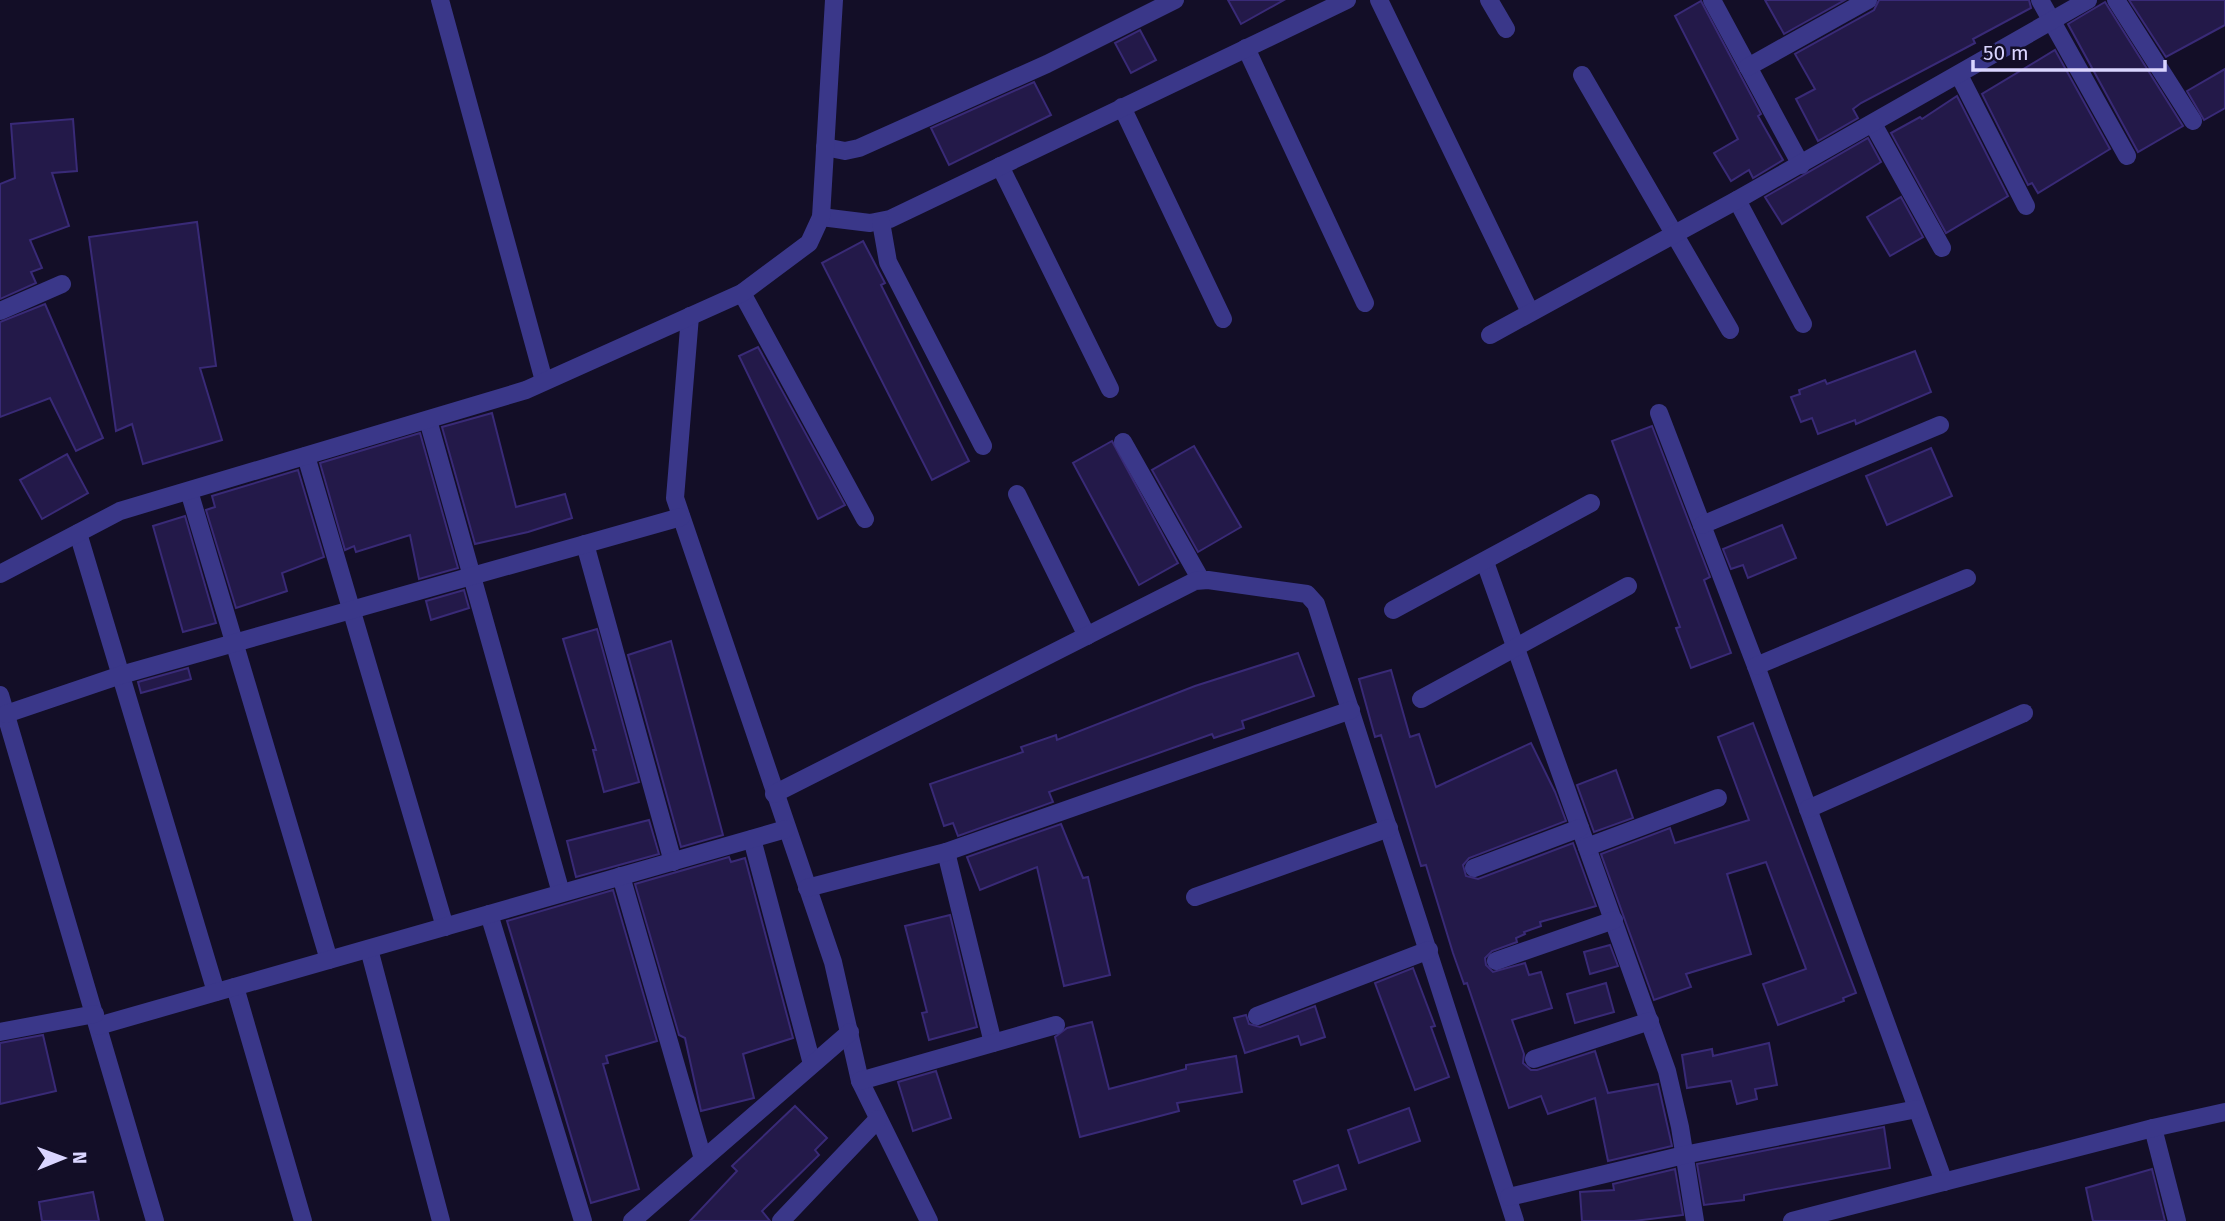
<svg xmlns="http://www.w3.org/2000/svg" width="2225" height="1221" viewBox="0 0 2225 1221" font-family="'Fira Sans',sans-serif">
  <style>
    .building { fill: #231949; stroke: #392a77; stroke-width: 2 }
    .lines { fill: none; stroke-linecap: round; stroke-linejoin: round }
    .minor { stroke: #3a3789; stroke-width: 18 }
    .tertiary { stroke: #3a3789; stroke-width: 18 }
  </style>
  <rect width="100%" height="100%" fill="#130e27"/>
  <g class="building">
    <polygon points="1228,0 1284,0 1241,24"/>
    <polygon points="1765,0 1845,0 1784,34"/>
    <polygon points="1879,0 2029,0 2031,8 1973,39 1975,43 1861,103 1853,109 1858,118 1818,141 1796,99 1815,89 1795,54 1874,10"/>
    <polygon points="2129,0 2225,0 2225,25 2166,57"/>
    <polygon points="1701,1 1761,114 1758,116 1783,160 1753,178 1749,170 1731,181 1714,153 1738,139 1675,16"/>
    <polygon points="2105,2 2183,126 2138,152 2068,24"/>
    <polygon points="1140,30 1156,60 1131,73 1115,43"/>
    <polygon points="2055,50 2110,149 2038,193 2032,183 2028,185 1982,94"/>
    <polygon points="2225,69 2225,108 2204,120 2187,91"/>
    <polygon points="1034,82 1051,115 949,165 931,128"/>
    <polygon points="1957,96 2008,196 1946,233 1891,133 1920,117 1922,119"/>
    <polygon points="73,119 77,171 52,173 69,226 30,240 42,268 31,272 36,283 0,299 0,184 15,178 11,124"/>
    <polygon points="1868,138 1881,162 1782,224 1765,197"/>
    <polygon points="1901,197 1923,237 1890,256 1867,217"/>
    <polygon points="197,222 216,366 200,368 222,440 143,464 132,424 116,431 89,237"/>
    <polygon points="863,241 885,283 881,285 969,461 932,480 822,263"/>
    <polygon points="45,304 103,438 76,451 50,398 0,417 0,322"/>
    <polygon points="758,347 845,505 818,519 739,356"/>
    <polygon points="1915,351 1931,392 1856,424 1855,420 1818,434 1812,418 1801,422 1791,397 1800,394 1799,390 1825,380 1827,384"/>
    <polygon points="492,413 516,507 565,494 572,518 528,532 475,544 442,427"/>
    <polygon points="1652,426 1710,577 1704,580 1731,653 1691,668 1676,628 1680,627 1612,441"/>
    <polygon points="420,433 458,568 419,579 410,535 356,552 354,546 345,550 320,463"/>
    <polygon points="1112,441 1178,563 1139,585 1073,463"/>
    <polygon points="1194,446 1241,527 1198,552 1152,470"/>
    <polygon points="1931,448 1952,496 1887,525 1866,476"/>
    <polygon points="67,454 88,493 42,519 20,480"/>
    <polygon points="298,470 324,557 282,573 287,591 236,608 206,510 215,507 212,496"/>
    <polygon points="185,516 216,623 183,632 153,526"/>
    <polygon points="1782,525 1796,558 1748,578 1743,565 1731,569 1723,549"/>
    <polygon points="464,590 469,608 431,620 426,601"/>
    <polygon points="597,629 639,782 604,792 593,750 596,750 563,639"/>
    <polygon points="671,641 723,835 681,847 628,655"/>
    <polygon points="1298,653 1314,696 1242,721 1244,728 1214,738 1212,734 1049,792 1053,802 958,836 953,823 944,826 930,784 1023,752 1021,747 1056,735 1057,740 1195,686"/>
    <polygon points="188,668 191,679 141,693 138,682"/>
    <polygon points="1391,670 1410,737 1419,734 1436,787 1531,743 1555,792 1566,821 1469,858 1463,865 1466,876 1478,879 1573,843 1596,906 1540,922 1541,926 1524,932 1525,934 1516,938 1517,942 1492,951 1485,958 1486,965 1493,972 1525,963 1529,975 1541,972 1552,1008 1512,1020 1524,1054 1523,1063 1531,1070 1537,1070 1595,1051 1608,1093 1658,1084 1672,1146 1608,1161 1595,1098 1548,1114 1541,1096 1509,1108 1467,983 1464,984 1453,953 1426,865 1421,866 1381,735 1375,737 1359,679"/>
    <polygon points="1753,723 1856,993 1843,998 1844,1001 1778,1025 1763,984 1806,969 1766,862 1727,874 1751,954 1686,974 1691,987 1654,1000 1601,854 1670,828 1675,843 1749,820 1718,737"/>
    <polygon points="1616,770 1633,818 1594,832 1577,785"/>
    <polygon points="649,820 659,854 576,877 567,841"/>
    <polygon points="1061,824 1083,878 1088,877 1110,975 1064,986 1037,867 980,890 967,857"/>
    <polygon points="729,857 731,862 745,858 793,1038 743,1054 754,1098 701,1111 685,1038 679,1035 635,884"/>
    <polygon points="613,890 657,1041 606,1056 608,1063 603,1064 639,1189 591,1203 507,921"/>
    <polygon points="950,915 977,1027 929,1040 922,1013 927,1012 905,926"/>
    <polygon points="1610,945 1618,966 1590,974 1584,952"/>
    <polygon points="1413,968 1435,1026 1431,1027 1449,1077 1415,1090 1375,983"/>
    <polygon points="1606,983 1614,1012 1575,1023 1567,994"/>
    <polygon points="1315,1006 1325,1037 1301,1045 1298,1036 1245,1053 1234,1018 1246,1015 1249,1024 1260,1027"/>
    <polygon points="1092,1022 1109,1089 1186,1069 1186,1065 1236,1056 1242,1092 1177,1103 1179,1111 1080,1137 1055,1037 1067,1028"/>
    <polygon points="43,1035 56,1091 0,1104 0,1043"/>
    <polygon points="1769,1043 1777,1085 1755,1089 1757,1099 1737,1104 1731,1081 1687,1088 1682,1055 1712,1049 1713,1056"/>
    <polygon points="936,1071 951,1118 913,1131 898,1082"/>
    <polygon points="795,1106 827,1138 815,1150 819,1155 762,1211 770,1221 690,1221 737,1171 732,1166"/>
    <polygon points="1409,1108 1420,1141 1359,1163 1348,1130"/>
    <polygon points="1884,1127 1890,1168 1744,1195 1744,1200 1704,1205 1697,1164"/>
    <polygon points="1338,1165 1346,1189 1302,1204 1294,1181"/>
    <polygon points="1675,1169 1683,1215 1634,1221 1582,1221 1580,1192 1614,1190 1613,1184"/>
    <polygon points="2152,1169 2165,1221 2093,1221 2086,1188"/>
    <polygon points="93,1192 99,1221 42,1221 39,1202"/>
  </g>
  <g class="lines">
    <g class="minor">
      <polyline points="440,0 544,381"/>
      <polyline points="1379,0 1530,312"/>
      <polyline points="1489,0 1506,29"/>
      <polyline points="1712,0 1801,165"/>
      <polyline points="2040,0 2127,156"/>
      <polyline points="2116,0 2193,121"/>
      <polyline points="1246,48 1365,303"/>
      <polyline points="1748,67 1868,0"/>
      <polyline points="1582,75 1730,330"/>
      <polyline points="1959,75 2026,206"/>
      <polyline points="1122,107 1223,319"/>
      <polyline points="1873,124 1942,248"/>
      <polyline points="825,147 845,151 859,148 1047,64 1175,0"/>
      <polyline points="1000,166 1110,389"/>
      <polyline points="1737,200 1803,324"/>
      <polyline points="821,217 870,223 890,219 1347,0"/>
      <polyline points="881,222 888,262 983,446"/>
      <polyline points="742,293 865,519"/>
      <polyline points="0,311 62,284"/>
      <polyline points="690,316 675,498 833,962 860,1081 929,1221"/>
      <polyline points="1490,335 1737,200 2088,0"/>
      <polyline points="1659,413 1756,666 1944,1182"/>
      <polyline points="428,420 561,893"/>
      <polyline points="1123,442 1201,580"/>
      <polyline points="306,456 445,927"/>
      <polyline points="189,491 329,960"/>
      <polyline points="1017,494 1087,636"/>
      <polyline points="1702,525 1940,425"/>
      <polyline points="78,533 216,992"/>
      <polyline points="585,544 673,862"/>
      <polyline points="1485,562 1667,1071 1680,1127 1695,1221"/>
      <polyline points="0,574 120,511 526,390 742,293 809,243 821,217 834,0"/>
      <polyline points="1393,610 1591,503"/>
      <polyline points="1756,666 1967,578"/>
      <polyline points="0,695 155,1221"/>
      <polyline points="1421,699 1628,586"/>
      <polyline points="6,714 121,675 681,517"/>
      <polyline points="774,794 1195,581 1208,580 1307,594 1316,604 1515,1221"/>
      <polyline points="1808,809 2024,713"/>
      <polyline points="752,839 812,1064"/>
      <polyline points="1587,847 1718,798"/>
      <polyline points="946,852 993,1043"/>
      <polyline points="1474,868 1580,828"/>
      <polyline points="621,876 703,1159"/>
      <polyline points="807,888 946,852 1351,710"/>
      <polyline points="1195,897 1389,828"/>
      <polyline points="489,914 583,1221"/>
      <polyline points="369,949 441,1221"/>
      <polyline points="1496,961 1614,920"/>
      <polyline points="235,987 303,1221"/>
      <polyline points="1257,1016 1429,950"/>
      <polyline points="98,1026 786,829"/>
      <polyline points="0,1032 95,1014"/>
      <polyline points="1534,1059 1650,1021"/>
      <polyline points="860,1081 1056,1025"/>
      <polyline points="2153,1128 2177,1221"/>
      <polyline points="1509,1197 1684,1155 1917,1109"/>
      <polyline points="632,1221 850,1032"/>
      <polyline points="781,1221 878,1119"/>
    </g>
    <polyline class="tertiary" points="1792,1221 2153,1128 2225,1112"/>
  </g>
  <g transform="translate(63 1158) rotate(89)" stroke="#130e27" stroke-width="5" paint-order="stroke">
  <path d="M0-5L12 26L0 18L-12 26Z" fill="#dad5ff"/>
  <text y="-10" font-size="19" font-weight="bold" text-anchor="middle" fill="#dad5ff">N</text>
  </g>
  <path d="M1973 60v10h192v-10" fill="none" stroke="#dad5ff" stroke-width="3.5"/>
  <text x="1983" y="60" font-size="21" fill="#dad5ff" stroke="#130e27" stroke-width="5" paint-order="stroke">50 m</text>
</svg>
